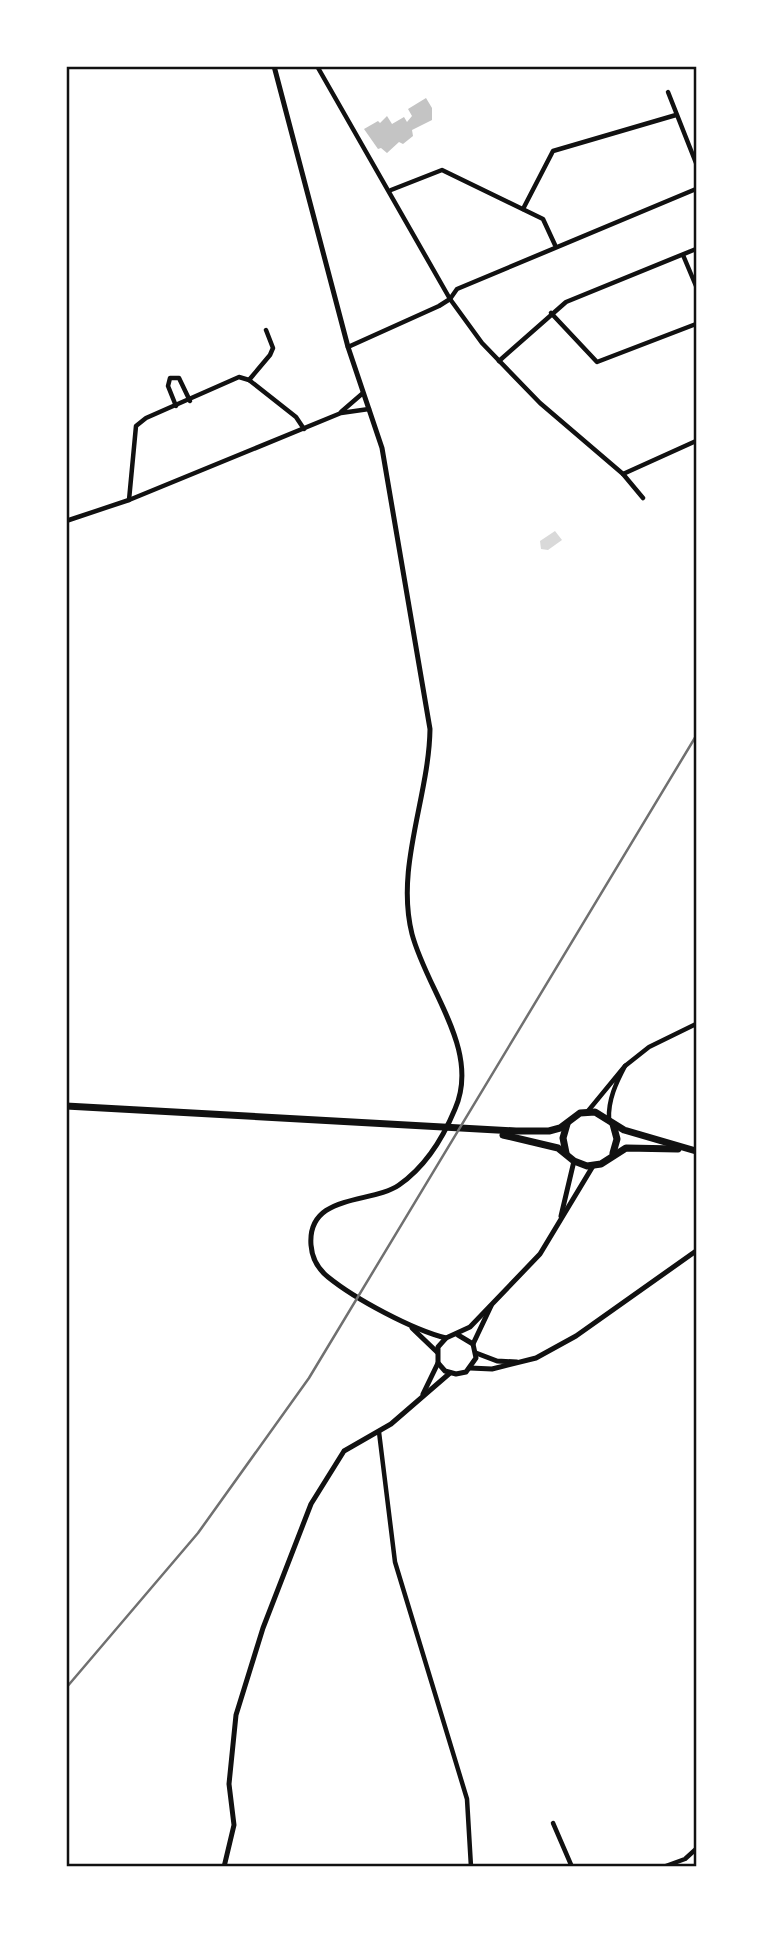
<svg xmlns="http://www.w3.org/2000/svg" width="763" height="1933" viewBox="0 0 763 1933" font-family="'Asap Condensed',sans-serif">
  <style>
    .water { fill: #d9d9d9 }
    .building { fill: #c4c4c4 }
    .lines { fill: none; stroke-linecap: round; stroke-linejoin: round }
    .minor { stroke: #111; stroke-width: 4.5 }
    .tertiary { stroke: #111; stroke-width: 5 }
    .primary { stroke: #111; stroke-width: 7 }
    .rail { stroke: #707070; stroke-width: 2.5 }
    .neatline { fill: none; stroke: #111; stroke-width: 2.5 }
  </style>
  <rect width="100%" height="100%" fill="#fff"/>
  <polygon class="water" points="555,531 562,540 548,550 541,549 540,541"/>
  <polygon class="building" points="426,98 432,108 432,120 412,130 413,136 403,144 399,142 387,153 381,148 378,149 364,129 378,121 380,123 387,116 392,124 404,117 407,122 412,116 408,109"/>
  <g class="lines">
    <g class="minor">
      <polyline points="317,66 450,299 482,343 540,403 623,474 643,498"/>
      <polyline points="668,92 696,163"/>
      <polyline points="391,190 442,170 543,219 555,245"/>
      <polyline points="523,209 553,151 676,115"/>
      <polyline points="683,255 696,286"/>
      <polyline points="551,313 597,362 696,324"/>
      <polyline points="348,347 439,306 450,299 457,289 696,189"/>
      <polyline points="499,361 566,302 696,249"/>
      <polyline points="249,380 270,355 273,348 266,330"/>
      <polyline points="176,406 168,386 170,378 179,378 190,401"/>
      <polyline points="341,412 363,393"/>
      <polyline points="623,474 696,441"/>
      <polyline points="129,500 136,426 146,418 239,377 249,380 296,417 304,429"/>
      <polyline points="66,521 129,500 341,413 369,409"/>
      <polyline points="625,1066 649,1047 696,1024"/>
      <path d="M588,1111L625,1066C616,1083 608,1100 609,1119"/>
      <polyline points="379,1432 395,1562 467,1799 471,1867"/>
      <polyline points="553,1823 572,1867"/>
      <polyline points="663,1867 685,1859 696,1849"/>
    </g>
    <g class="tertiary">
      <path d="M274,66L348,347L382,448L430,729C429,797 395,867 412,934C427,991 481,1050 455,1109C443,1138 425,1167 399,1185C372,1204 307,1193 311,1245C312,1258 318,1269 328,1277C355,1299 413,1330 446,1338"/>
      <polyline points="561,1216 574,1161"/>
      <polyline points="412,1328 437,1352"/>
      <polyline points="458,1335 473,1344 476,1358 466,1372 456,1374 445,1371 438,1363 438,1347 446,1338 470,1327 540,1254 593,1166"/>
      <polyline points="473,1344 491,1306"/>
      <polyline points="476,1353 497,1361 517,1362"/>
      <polyline points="470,1368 492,1369 536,1358 576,1336 696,1251"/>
      <polyline points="423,1394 438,1363"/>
      <polyline points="224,1867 234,1825 229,1784 236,1715 263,1628 311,1504 344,1451 391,1424 450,1373"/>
    </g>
    <g class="primary">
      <polyline points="66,1106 516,1131 549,1131 560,1128 580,1113 595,1112 624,1130 696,1151"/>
      <polyline points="503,1135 558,1148 574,1161 587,1166 601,1164 626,1148 678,1149"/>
      <polyline points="566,1153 563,1138 567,1124"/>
      <polyline points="613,1153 617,1139 613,1124"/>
    </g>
    <polyline class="rail" points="66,1688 198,1533 309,1378 696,736"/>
  </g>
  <rect width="763" height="1933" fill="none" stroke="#ffffff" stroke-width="136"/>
  <rect x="68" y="68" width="627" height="1797" class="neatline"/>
</svg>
